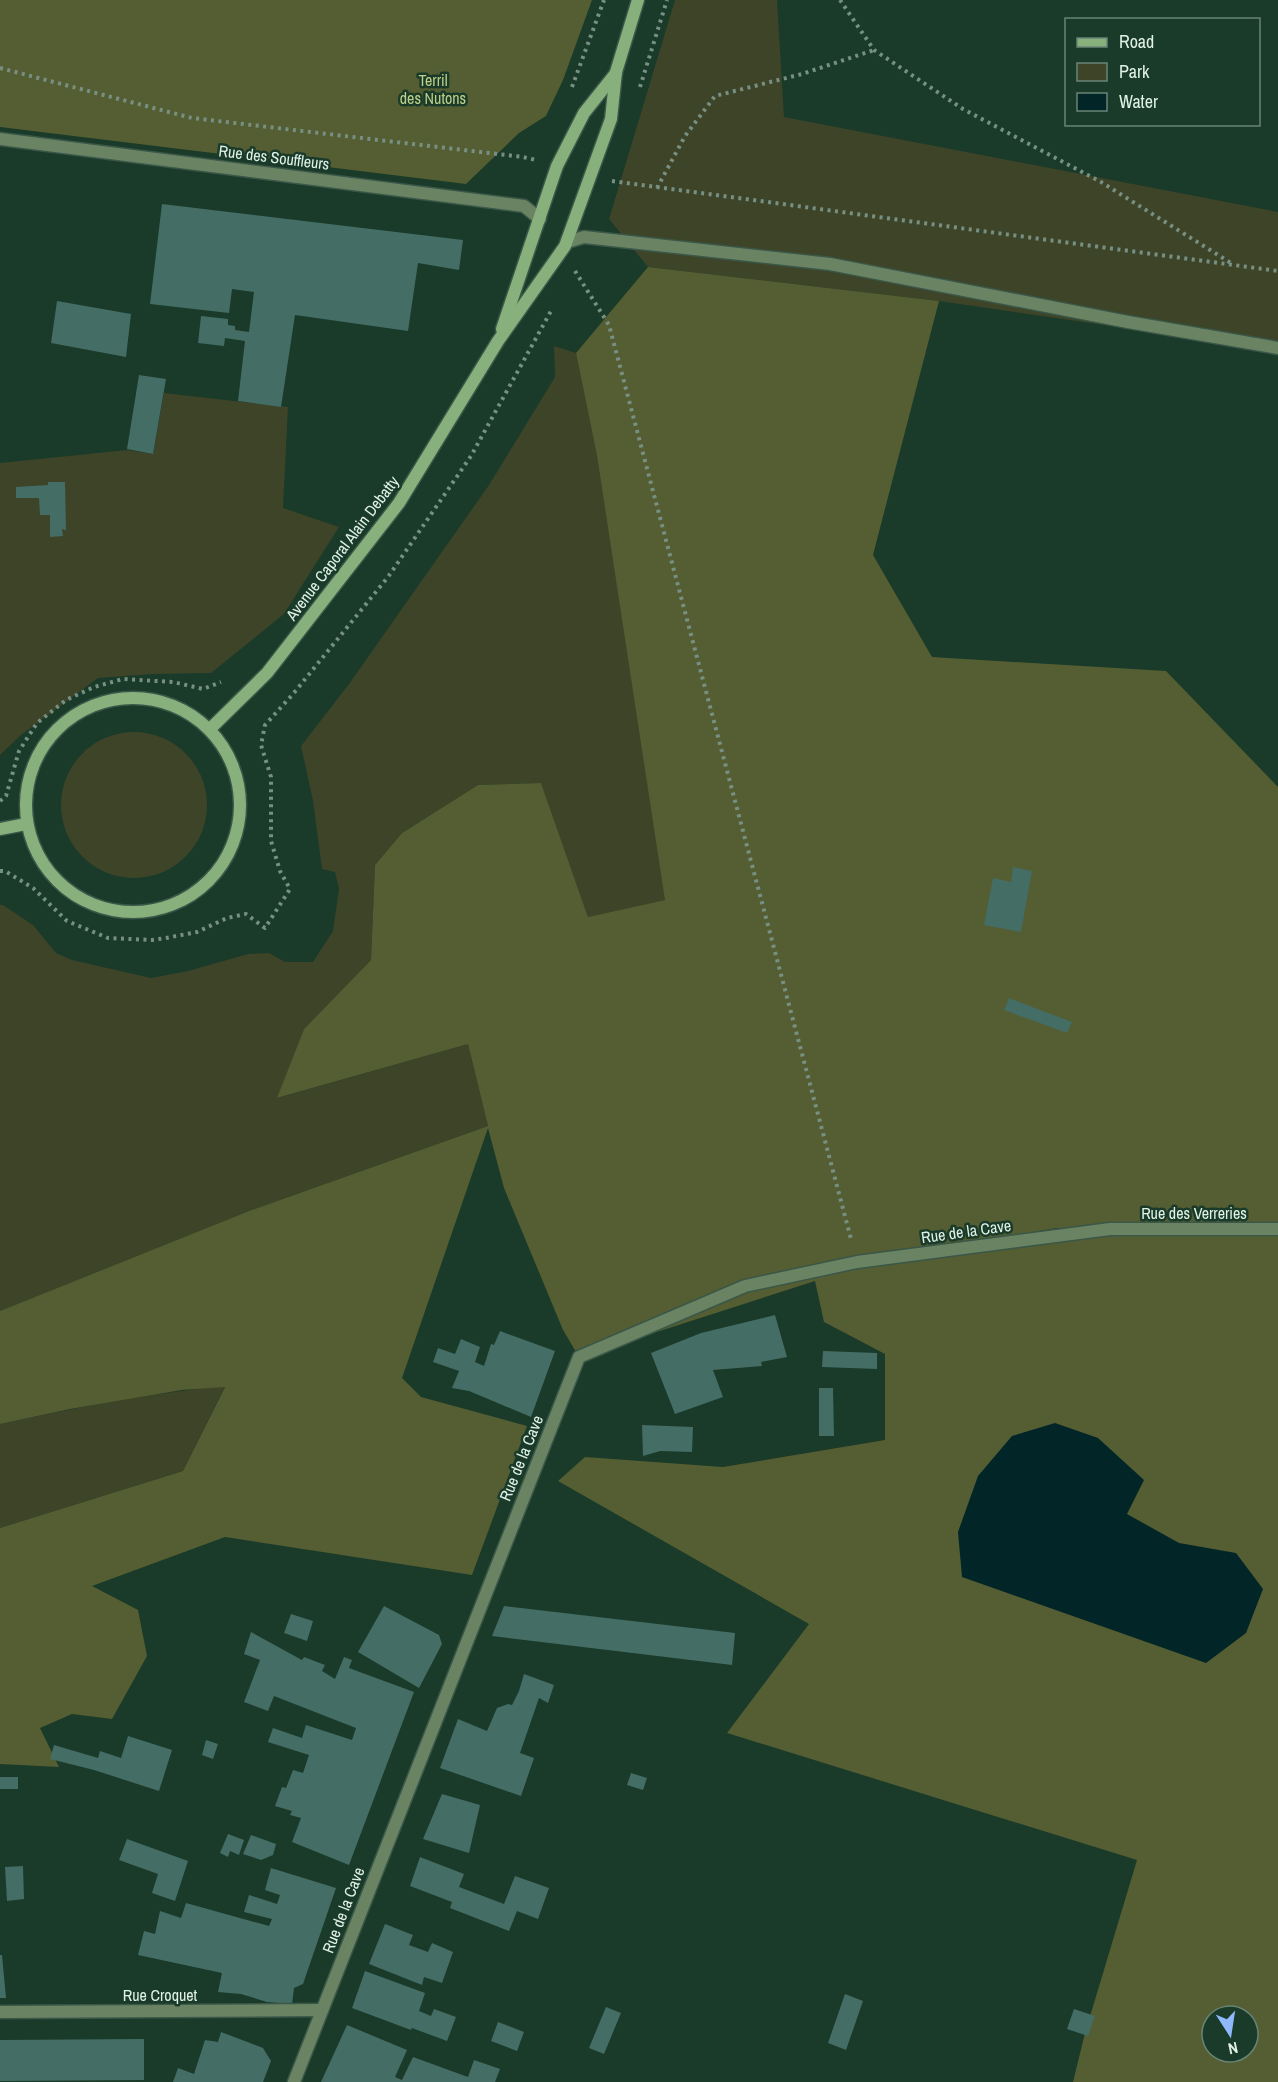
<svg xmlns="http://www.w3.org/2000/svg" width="1278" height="2082" viewBox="0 0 1278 2082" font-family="'Archivo Narrow',sans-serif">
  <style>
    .green { fill: #3d4428 }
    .forest { fill: #545e32; fill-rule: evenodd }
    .water { fill: #022527 }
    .building { fill: #446d65 }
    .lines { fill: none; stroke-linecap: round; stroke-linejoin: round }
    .lane-casing { stroke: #3a5748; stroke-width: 15 }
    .street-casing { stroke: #3a5748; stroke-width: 15 }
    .secondary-casing { stroke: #3a5748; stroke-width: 15 }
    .path { stroke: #779083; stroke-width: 4; stroke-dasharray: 3 4.5; stroke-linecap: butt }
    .lane { stroke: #698363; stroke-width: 12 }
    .street { stroke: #698363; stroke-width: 12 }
    .secondary { stroke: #87b07c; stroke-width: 12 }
    .labels { text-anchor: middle; stroke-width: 5; stroke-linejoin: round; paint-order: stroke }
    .park-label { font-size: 16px; fill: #bfcf88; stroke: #1a3a2a }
    .street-label { font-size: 16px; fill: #e0f2e7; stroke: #1a3a2a }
  </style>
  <rect width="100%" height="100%" fill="#1a3a2a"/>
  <g class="green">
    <polygon points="675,0 777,0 784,117 1278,212 1278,350 939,301 648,267 609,219"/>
    <polygon points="554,346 576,353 597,456 666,900 588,917 541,783 478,785 402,833 375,865 371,960 304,1029 278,1098 468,1044 488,1126 249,1211 0,1311 0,905 3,905 33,925 56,953 72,960 151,978 188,971 248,954 269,953 285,962 313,962 333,931 339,889 335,872 322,869 313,801 301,746 349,684 489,485 555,377"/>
    <polygon points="164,393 288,407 283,508 339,527 284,614 211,673 153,674 98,678 21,735 0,755 0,463 127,450 153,454"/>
    <circle cx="134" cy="805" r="73"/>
    <path d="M225,1386L183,1471L0,1528V1424C75,1408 149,1393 225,1386Z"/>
  </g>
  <g class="forest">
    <polygon points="0,0 592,0 563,80 546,116 519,133 466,184 0,127"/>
    <path d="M648,267L939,301L873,555L932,657L1166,671L1278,787V2082H1073L1085,2033L1137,1860L727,1733L809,1624L558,1481L585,1457L723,1467L885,1440V1354L824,1322L815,1281L579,1357L563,1330L504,1188L488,1128L402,1378L421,1397L527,1426L472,1575L225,1537L92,1586L138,1610L147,1656L112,1719L72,1714L40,1728L59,1767L0,1764V1528L183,1471L225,1387L182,1390L70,1409L0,1424V1311L249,1211L488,1126L468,1044L277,1098L304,1029L371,960L375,865L402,833L478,785L541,783L588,917L665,900L597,456L576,353ZM1057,1228H1106L904,1256L858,1269L857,1262ZM1212,2016H1248V2052H1212Z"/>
  </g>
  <polygon class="water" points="1055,1423 1098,1438 1144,1480 1127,1514 1179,1543 1236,1553 1263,1589 1246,1633 1206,1663 962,1577 958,1532 978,1476 1012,1436"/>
  <g class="building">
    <polygon points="162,204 463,240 459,270 418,263 408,331 295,315 281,407 238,401 245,341 225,338 224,346 198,343 201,316 228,319 228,325 235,326 235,330 249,332 254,292 232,289 229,313 150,304"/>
    <polygon points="57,301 131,314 126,357 51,343"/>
    <polygon points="139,375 166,379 153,454 127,449"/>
    <polygon points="48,482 65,482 66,530 62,529 63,536 50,537 50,515 40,515 39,498 16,498 16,487 48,485"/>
    <polygon points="1013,867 1032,871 1021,932 984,925 993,878 1011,882"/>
    <polygon points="1009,998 1072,1022 1067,1033 1004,1010"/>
    <polygon points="775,1315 787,1357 761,1362 762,1366 713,1370 723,1397 675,1414 651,1353 701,1333"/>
    <polygon points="500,1331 555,1351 531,1417 469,1391 452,1388 459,1371 433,1362 438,1348 455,1354 461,1339 480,1347 475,1362 484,1366 491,1344 494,1345"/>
    <polygon points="823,1351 877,1353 877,1369 822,1367"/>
    <polygon points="819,1388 833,1388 834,1436 819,1436"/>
    <polygon points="642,1425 693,1427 692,1452 660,1451 643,1456"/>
    <polygon points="384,1606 439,1635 442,1644 419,1688 358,1652"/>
    <polygon points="504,1606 735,1633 732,1665 492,1636"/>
    <polygon points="291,1614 313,1621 307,1641 284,1633"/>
    <polygon points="251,1632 302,1660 304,1657 325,1665 322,1671 335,1679 344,1657 352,1660 349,1668 414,1692 349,1865 292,1842 301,1818 290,1815 292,1811 275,1806 282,1787 286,1788 293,1770 303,1773 309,1755 268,1742 273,1728 302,1738 306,1725 352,1740 356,1728 274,1696 268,1711 244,1702 260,1660 244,1654"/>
    <polygon points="524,1674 554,1685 548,1703 539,1698 520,1753 534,1758 521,1796 440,1768 458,1719 487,1731 497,1708 508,1704 512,1705 519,1691"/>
    <polygon points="128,1736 172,1750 159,1791 94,1770 50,1759 54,1745 98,1758 100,1751 121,1758"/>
    <polygon points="206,1740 218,1744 213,1759 202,1755"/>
    <polygon points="631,1773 647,1778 643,1790 627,1785"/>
    <rect x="0" y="1777" width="18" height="12"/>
    <polygon points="442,1794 480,1805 469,1853 423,1839"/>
    <polygon points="228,1834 244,1840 239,1855 230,1851 228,1857 220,1853"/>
    <polygon points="251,1835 276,1844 273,1855 261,1860 243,1854"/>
    <polygon points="127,1839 188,1861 175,1901 152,1893 158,1874 119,1860"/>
    <polygon points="420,1857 464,1874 459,1887 504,1904 515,1876 549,1888 538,1919 517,1911 509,1931 450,1908 452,1902 410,1886"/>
    <polygon points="23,1866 24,1899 7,1901 5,1867"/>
    <polygon points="271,1868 336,1888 303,1984 294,1988 292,2004 267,2002 241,1994 218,1992 222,1973 138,1955 144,1931 155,1934 160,1911 181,1918 186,1903 269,1926 272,1919 244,1912 249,1895 277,1904 280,1895 265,1890"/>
    <polygon points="385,1924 413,1935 409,1945 428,1952 432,1943 453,1952 442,1983 424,1977 422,1985 369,1964"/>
    <polygon points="0,1955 2,1955 6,1998 0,1998"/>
    <polygon points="365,1971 425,1993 419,2011 431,2016 434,2009 456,2017 447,2041 412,2028 411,2030 352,2008"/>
    <polygon points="845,1994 863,2001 846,2050 828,2043"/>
    <polygon points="606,2007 621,2013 604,2054 589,2048"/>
    <polygon points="1074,2009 1095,2016 1088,2036 1067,2029"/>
    <polygon points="498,2022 524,2032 517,2051 491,2041"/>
    <polygon points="347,2025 407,2050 395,2077 402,2080 413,2057 468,2077 474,2060 500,2069 495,2082 321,2082"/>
    <polygon points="221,2032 263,2048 271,2061 263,2082 173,2082 178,2068 194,2074 205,2040 218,2042"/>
    <polygon points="144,2039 144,2080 0,2081 0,2040"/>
  </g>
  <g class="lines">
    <defs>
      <polyline id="lane" points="567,242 584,237 830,264 1128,322 1278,348"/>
      <g id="street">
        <polyline points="0,139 524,206 540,219"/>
        <polyline points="0,2012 321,2010"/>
        <polyline points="294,2082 579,1357 745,1286 857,1262 1110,1229 1278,1229"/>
      </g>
      <g id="secondary">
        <polyline points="502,329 557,166 584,113 616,73"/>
        <circle cx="133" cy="805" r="107"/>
        <polyline points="210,729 267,673 399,503 498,341 565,246 611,119 616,72 638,0"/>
        <polyline points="0,829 26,824"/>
      </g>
    </defs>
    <use href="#lane" class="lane-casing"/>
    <use href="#street" class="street-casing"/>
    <use href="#secondary" class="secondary-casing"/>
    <g class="path">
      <polyline points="840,0 874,50 963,109 1101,182 1231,263"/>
      <polyline points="0,68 192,118 523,157 536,160"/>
      <polyline points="572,87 604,0"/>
      <polyline points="640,87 667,0"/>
      <polyline points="612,181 1278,271"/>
      <polyline points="657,188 685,136 715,96 802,74 874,50"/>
      <polyline points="575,271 609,325 851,1239"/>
      <polyline points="0,801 6,796 19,751 37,723 66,700 94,687 123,679 173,682 203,689 221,682"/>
      <polyline points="0,871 5,871 33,888 67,921 108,938 152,940 166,938 197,932 227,918 246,914 265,928 290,889 280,871 271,841 271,777 261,745 265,725 293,694 388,577 471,456 551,311"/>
    </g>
    <use href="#lane" class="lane"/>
    <use href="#street" class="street"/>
    <use href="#secondary" class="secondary"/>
  </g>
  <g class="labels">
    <g class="park-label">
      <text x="433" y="86">Terril<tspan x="433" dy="18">des Nutons</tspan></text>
    </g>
    <g class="street-label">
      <text transform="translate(274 157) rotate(7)" y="6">Rue des Souffleurs</text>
      <text transform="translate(342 548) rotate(-53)" y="6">Avenue Caporal Alain Debatty</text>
      <text x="1194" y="1219">Rue des Verreries</text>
      <text transform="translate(966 1231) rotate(-8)" y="6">Rue de la Cave</text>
      <text transform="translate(521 1458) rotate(-68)" y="6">Rue de la Cave</text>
      <text transform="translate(343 1910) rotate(-69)" y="6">Rue de la Cave</text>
      <text x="160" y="2001">Rue Croquet</text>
    </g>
  </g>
  <rect x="1065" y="18" width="195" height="108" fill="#1a3a2a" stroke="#698476" stroke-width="1.5"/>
  <rect x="1077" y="38" width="30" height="9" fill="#87b07c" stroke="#698476" stroke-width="1.5"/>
  <text x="1119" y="48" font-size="18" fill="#e0f2e7">Road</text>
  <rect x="1077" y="63" width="30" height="18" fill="#3d4428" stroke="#698476" stroke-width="1.5"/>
  <text x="1119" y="78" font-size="18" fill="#e0f2e7">Park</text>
  <rect x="1077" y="93" width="30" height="18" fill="#022527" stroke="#698476" stroke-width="1.5"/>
  <text x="1119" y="108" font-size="18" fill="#e0f2e7">Water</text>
  <g transform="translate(1230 2034) rotate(168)"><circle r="28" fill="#1a3a2a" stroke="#698476" stroke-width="1.5"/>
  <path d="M0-4.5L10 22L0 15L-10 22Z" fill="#8fb8fd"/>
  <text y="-9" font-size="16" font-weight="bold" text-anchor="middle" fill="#e0f2e7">N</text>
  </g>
</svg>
